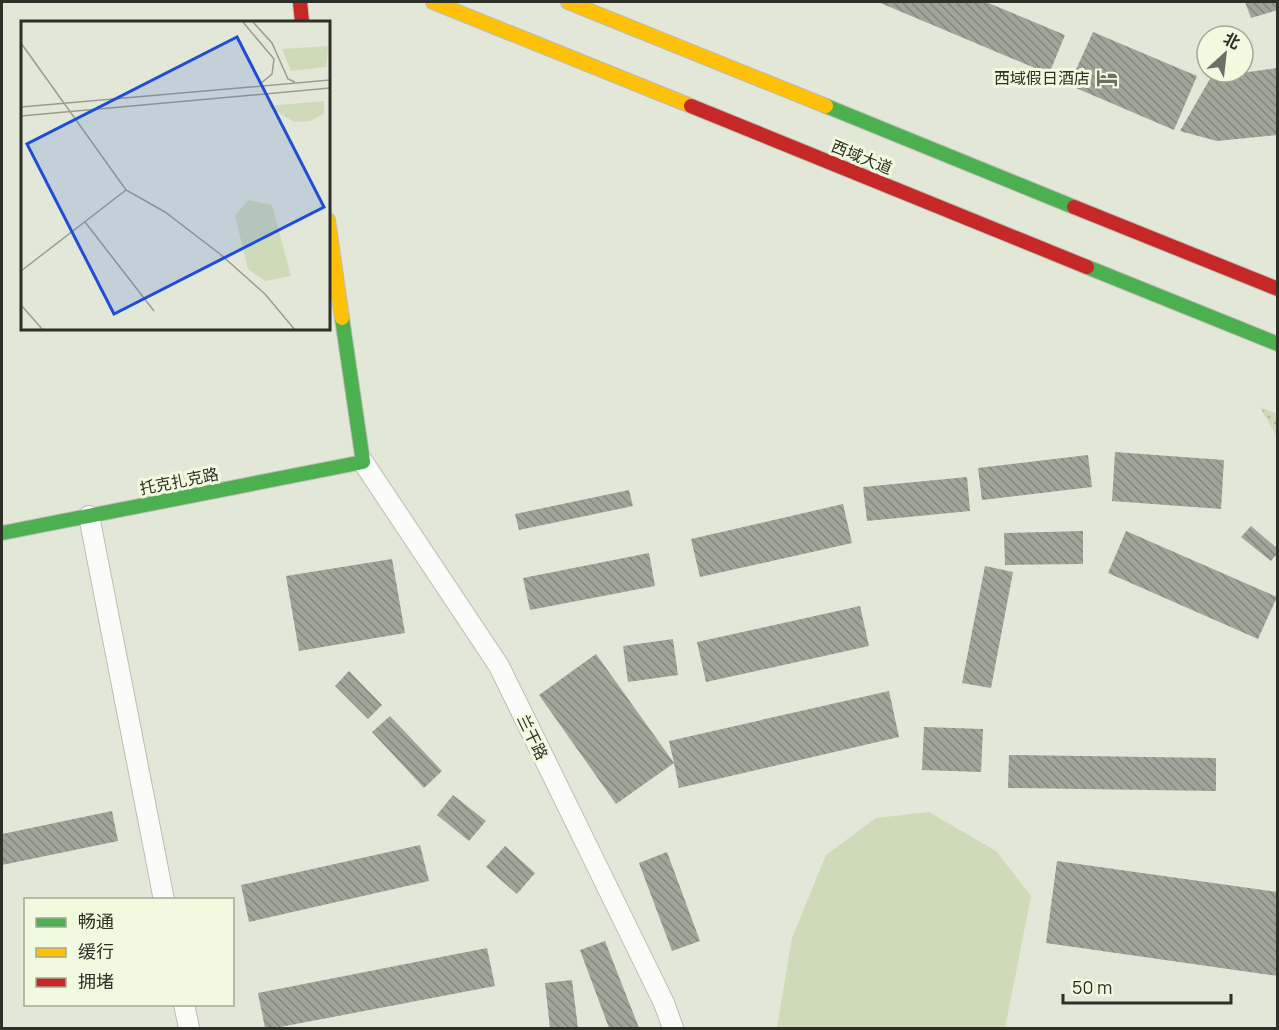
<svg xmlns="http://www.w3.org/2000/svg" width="1279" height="1030" viewBox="0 0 1279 1030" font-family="Manrope,'Noto Sans SC',sans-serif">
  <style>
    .park { fill: url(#park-dots) }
    .pitch { fill: #cfdab8 }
    .building { fill: url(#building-back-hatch) }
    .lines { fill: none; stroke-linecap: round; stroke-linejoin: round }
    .street-casing { stroke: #babeb2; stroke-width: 22 }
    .fast-casing { stroke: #babeb2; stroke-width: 16 }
    .slow-casing { stroke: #babeb2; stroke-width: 16 }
    .jam-casing { stroke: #babeb2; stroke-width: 16 }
    .street { stroke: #fbfbf9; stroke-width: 20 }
    .fast { stroke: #4caf50; stroke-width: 14 }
    .slow { stroke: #ffc107; stroke-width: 14 }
    .jam { stroke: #c62828; stroke-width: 14 }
    .labels { text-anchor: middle; stroke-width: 6; stroke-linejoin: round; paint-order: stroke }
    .poi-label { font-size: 16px; fill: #2d3026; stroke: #f1fadf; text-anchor: end }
    .street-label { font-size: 16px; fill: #2d3026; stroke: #f1fadf }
    .inset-road { fill: none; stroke: #9a9e91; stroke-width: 1.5 }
    .view { fill: #1d4ed8; fill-opacity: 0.15; stroke: #1d4ed8; stroke-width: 3 }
    .inset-edge { fill: none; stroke: #2d3026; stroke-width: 3 }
  </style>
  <defs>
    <pattern id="park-dots" width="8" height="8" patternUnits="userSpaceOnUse" patternTransform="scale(1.5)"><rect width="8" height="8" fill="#cfdab8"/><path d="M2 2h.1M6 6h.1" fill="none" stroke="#b2bb9e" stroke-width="1.8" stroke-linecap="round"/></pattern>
    <pattern id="building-back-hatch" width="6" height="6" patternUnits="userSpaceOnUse" patternTransform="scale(1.5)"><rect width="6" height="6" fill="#a1a599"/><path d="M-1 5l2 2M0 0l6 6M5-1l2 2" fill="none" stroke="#84877d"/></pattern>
  </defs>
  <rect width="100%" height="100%" fill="#e2e7d8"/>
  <polygon class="park" points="1260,407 1277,414 1277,437"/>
  <polygon class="pitch" points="929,812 996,851 1031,896 1005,1028 777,1028 792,938 826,855 876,818"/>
  <g class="building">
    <polygon points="878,2 986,2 1065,35 1049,74"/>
    <polygon points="1245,2 1277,2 1278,10 1251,18"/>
    <polygon points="1093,32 1197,76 1174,130 1069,85"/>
    <polygon points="1278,68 1278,135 1217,141 1180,131 1211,77"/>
    <polygon points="1115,452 1224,460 1221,509 1112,501"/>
    <polygon points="1088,455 1092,487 982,500 978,468"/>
    <polygon points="967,477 970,511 867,521 863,487"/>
    <polygon points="629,490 633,506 519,530 515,514"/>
    <polygon points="843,504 852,543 700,577 691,539"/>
    <polygon points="1251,526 1278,549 1278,553 1271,561 1241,537"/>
    <polygon points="1083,531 1083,564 1005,565 1004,533"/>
    <polygon points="1126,531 1277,597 1258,639 1108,573"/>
    <polygon points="649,553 655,586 530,610 523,578"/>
    <polygon points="392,559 405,633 299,651 286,576"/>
    <polygon points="985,566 1013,572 991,688 962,683"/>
    <polygon points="860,606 869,646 706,682 697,642"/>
    <polygon points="673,639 678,675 628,682 623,646"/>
    <polygon points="596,654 674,763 669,741 889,691 899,737 679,788 674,763 616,804 539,695"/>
    <polygon points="349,671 382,705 368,719 335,686"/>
    <polygon points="390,716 442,771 424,788 372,732"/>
    <polygon points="924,727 983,729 981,772 922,770"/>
    <polygon points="1009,755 1216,758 1216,791 1008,788"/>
    <polygon points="453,795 486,821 469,841 437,815"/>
    <polygon points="112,811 118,841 2,865 2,834"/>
    <polygon points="420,845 429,881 249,922 241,885"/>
    <polygon points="505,846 535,873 517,894 486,867"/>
    <polygon points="667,852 700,941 672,951 639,863"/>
    <polygon points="1057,861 1278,892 1278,976 1046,943"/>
    <polygon points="605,941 639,1028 609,1028 580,950"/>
    <polygon points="487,948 495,986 275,1028 265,1028 258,993"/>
    <polygon points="572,980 578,1028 550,1028 545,983"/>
  </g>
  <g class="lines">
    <defs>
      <g id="street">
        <polyline points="363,462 499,666 664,1003 673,1028"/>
        <polyline points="89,516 164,900"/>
        <polyline points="184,1004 189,1028"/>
      </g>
      <g id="fast">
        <polyline points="826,106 1074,207"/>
        <polyline points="1087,267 1278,344"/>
        <polyline points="2,533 363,462 342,318"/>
      </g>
      <g id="slow">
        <polyline points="433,2 691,106"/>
        <polyline points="568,2 826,106"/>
        <polyline points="328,220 342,318"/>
      </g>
      <g id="jam">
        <polyline points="300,2 302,22"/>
        <polyline points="691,106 1087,267"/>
        <polyline points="1074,207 1278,289"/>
      </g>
    </defs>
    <use href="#street" class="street-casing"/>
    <use href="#fast" class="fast-casing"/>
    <use href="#slow" class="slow-casing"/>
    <use href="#jam" class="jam-casing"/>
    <use href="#street" class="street"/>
    <use href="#fast" class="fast"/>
    <use href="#slow" class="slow"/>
    <use href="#jam" class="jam"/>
  </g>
  <defs>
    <symbol id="hotel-bare" viewBox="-9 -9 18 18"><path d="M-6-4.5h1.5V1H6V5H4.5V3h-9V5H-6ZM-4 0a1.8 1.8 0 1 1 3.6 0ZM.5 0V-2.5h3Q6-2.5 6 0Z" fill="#6c7064" stroke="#f1fadf" stroke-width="2.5" paint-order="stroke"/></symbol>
  </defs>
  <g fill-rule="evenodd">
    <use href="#hotel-bare" x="1092" y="63" width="30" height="30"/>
  </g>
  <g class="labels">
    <g class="poi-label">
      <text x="1090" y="84">西域假日酒店</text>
    </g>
    <g class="street-label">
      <text transform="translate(862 157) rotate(22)" y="6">西域大道</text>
      <text transform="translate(179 481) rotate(-11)" y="6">托克扎克路</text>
      <text transform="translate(533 737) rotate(64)" y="6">兰干路</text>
    </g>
  </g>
  <g transform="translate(21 21)">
    <rect width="309" height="309" fill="#e2e7d8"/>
    <path d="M307,25L305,46L270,50L261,28ZM303,80V93L289,100L273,101L247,85Z" fill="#cfdab8"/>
    <path d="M227,179L251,184L270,255L244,260L227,248L214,195Z" fill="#cfdab8"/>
    <path class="inset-road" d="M221,0L253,38L251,53L239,63M231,0L251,22L267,58L274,61M0,22L105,169L144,191L199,233L244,273L274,309M0,86L309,59M0,95L309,67M64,201L133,290M0,250L105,169M0,284L22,309"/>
    <path class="view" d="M216,16L303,186L93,293L6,123Z"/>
    <rect width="309" height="309" class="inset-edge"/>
  </g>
  <rect width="1279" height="1030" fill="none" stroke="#2d3026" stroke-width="6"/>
  <rect x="24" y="898" width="210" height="108" fill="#f1fadf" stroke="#a3a995" stroke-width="1.5"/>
  <rect x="36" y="918" width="30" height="9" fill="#4caf50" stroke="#a3a995" stroke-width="1.5"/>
  <text x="78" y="928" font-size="18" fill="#2d3026">畅通</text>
  <rect x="36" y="948" width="30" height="9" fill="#ffc107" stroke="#a3a995" stroke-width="1.5"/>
  <text x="78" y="958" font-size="18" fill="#2d3026">缓行</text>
  <rect x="36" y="978" width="30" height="9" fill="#c62828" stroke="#a3a995" stroke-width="1.5"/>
  <text x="78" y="988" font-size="18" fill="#2d3026">拥堵</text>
  <g transform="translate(1225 54) rotate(27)"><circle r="28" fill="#f1fadf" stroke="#a3a995" stroke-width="1.5"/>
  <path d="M0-4.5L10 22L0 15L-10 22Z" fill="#6c7064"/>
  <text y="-9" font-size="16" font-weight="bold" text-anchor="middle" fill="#2d3026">北</text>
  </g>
  <path d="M1063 994v9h168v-9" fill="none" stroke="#2d3026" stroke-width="3"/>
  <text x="1072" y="994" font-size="18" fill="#2d3026" stroke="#f1fadf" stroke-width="4.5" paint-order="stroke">50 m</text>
</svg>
